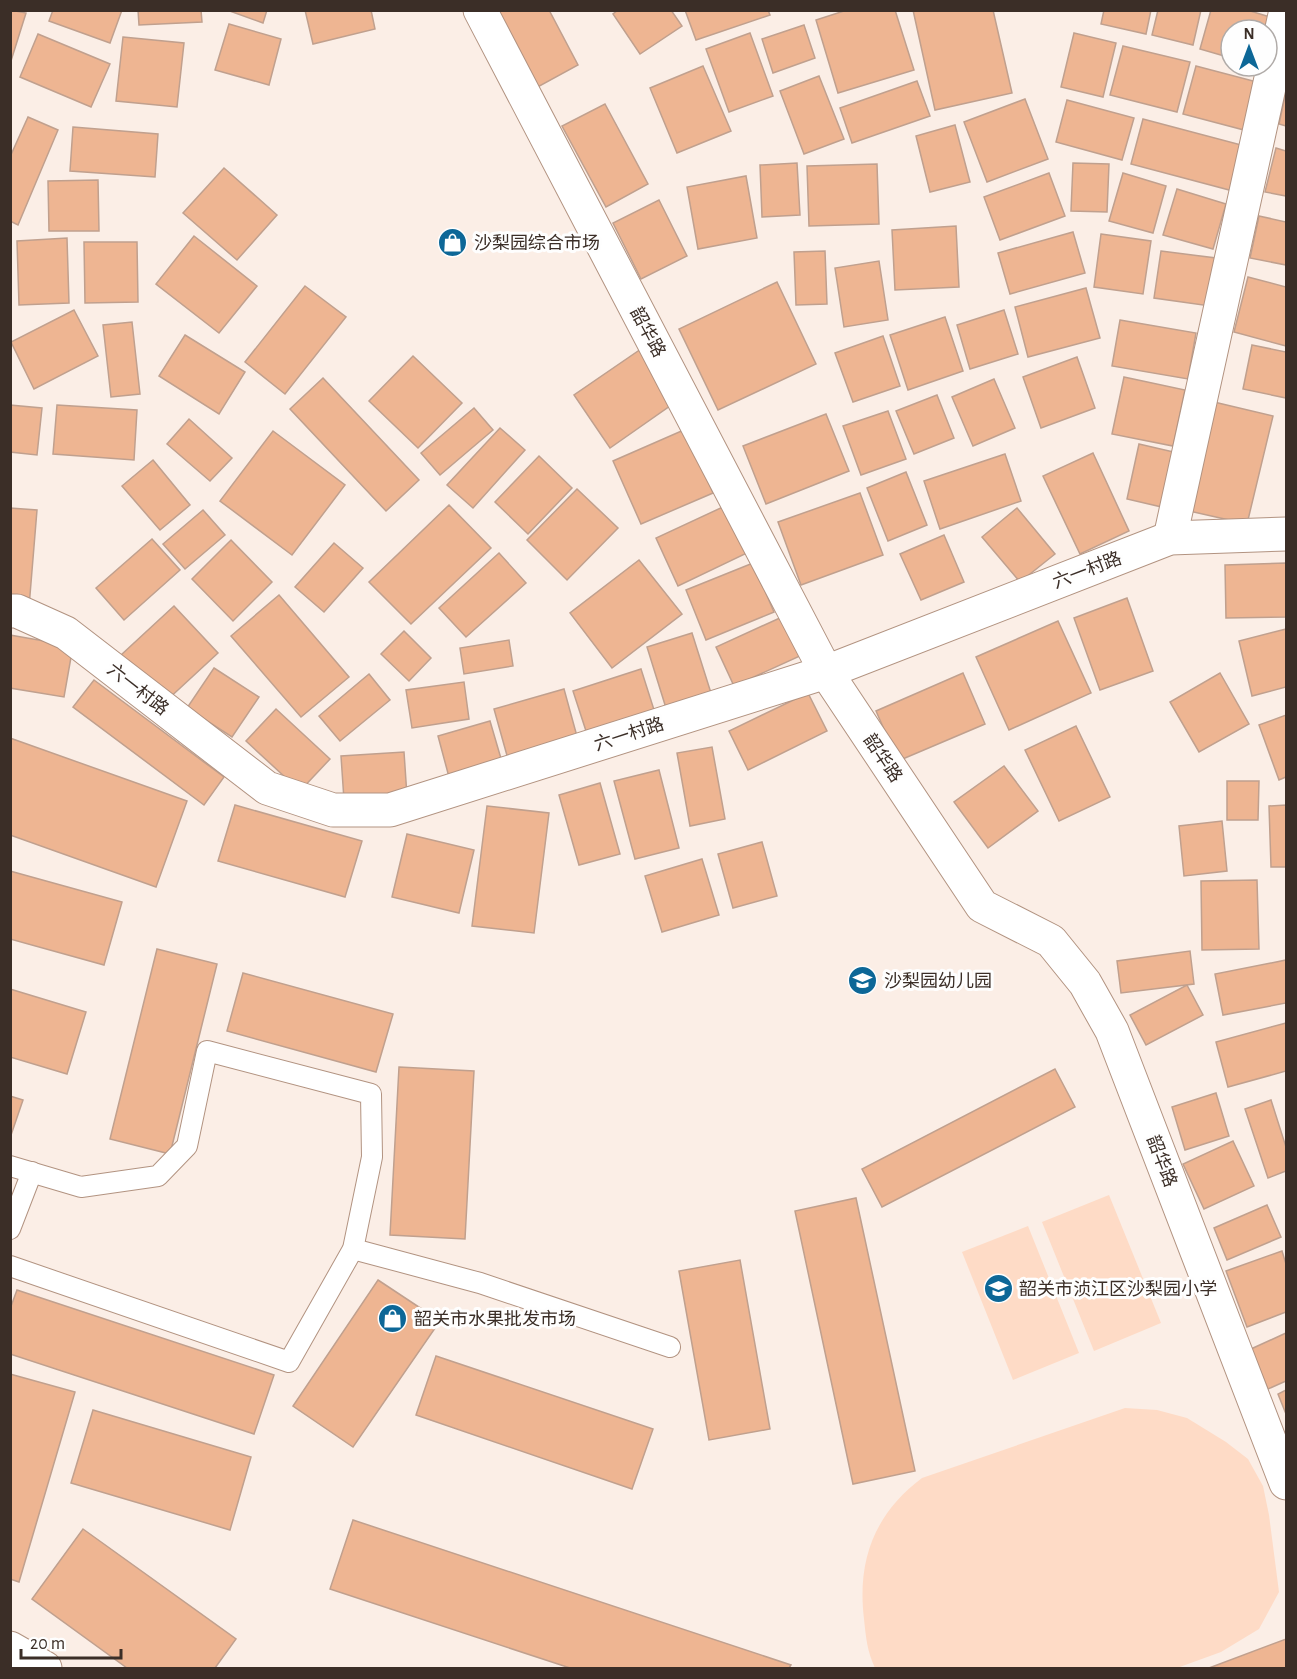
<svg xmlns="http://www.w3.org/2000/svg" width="1297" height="1679" viewBox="0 0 1297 1679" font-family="'Alegreya Sans','Noto Sans SC',sans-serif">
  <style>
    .green { fill: #fedbc6 }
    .building { fill: #eeb592; stroke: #c0a08e; stroke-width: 1.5 }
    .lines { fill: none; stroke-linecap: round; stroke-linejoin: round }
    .service-casing { stroke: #b29381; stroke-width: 22 }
    .minor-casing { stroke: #b29381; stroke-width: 35 }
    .tertiary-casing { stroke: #b29381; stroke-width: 35 }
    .service { stroke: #fff; stroke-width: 20 }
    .minor { stroke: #fff; stroke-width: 33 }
    .tertiary { stroke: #fff; stroke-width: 33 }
    .labels { text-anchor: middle; stroke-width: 6; stroke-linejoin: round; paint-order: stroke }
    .poi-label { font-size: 18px; fill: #3b2e27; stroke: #fefefe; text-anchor: start }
    .street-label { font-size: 18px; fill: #3b2e27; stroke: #fefefe }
  </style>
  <rect width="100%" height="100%" fill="#fbeee6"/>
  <g class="green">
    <polygon points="1109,1195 1161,1323 1094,1351 1042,1222"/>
    <polygon points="1028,1226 1079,1353 1013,1380 962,1252"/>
    <path d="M1125,1408L1157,1410L1187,1418L1226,1442L1248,1459L1263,1486L1269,1515L1279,1592L1259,1629L1221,1652L1177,1668H875C867,1651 866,1638 864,1619C857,1561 874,1514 922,1478Z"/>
  </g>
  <g class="building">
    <polygon points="10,10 26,13 10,64"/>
    <polygon points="53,10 122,10 110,43 49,21"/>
    <polygon points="138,10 201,10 202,22 139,25"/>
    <polygon points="227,10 267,10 263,23"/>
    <polygon points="305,10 371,10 375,29 313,44"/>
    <polygon points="494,10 549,10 578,65 534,89"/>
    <polygon points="618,10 671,10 682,26 640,54 613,14"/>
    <polygon points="685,10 768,10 770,15 696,40"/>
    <polygon points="847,10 895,10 914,70 838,93 816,20"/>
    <polygon points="913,10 993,10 1012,93 935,110"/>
    <polygon points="1104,10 1151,10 1146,34 1101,24"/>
    <polygon points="1158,10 1201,10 1193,45 1152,35"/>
    <polygon points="1211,10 1247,10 1270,17 1266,30 1231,30 1231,58 1200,49"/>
    <polygon points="229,24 281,39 269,85 215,70"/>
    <polygon points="804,25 815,58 773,73 762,39"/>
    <polygon points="750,33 773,96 729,112 706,49"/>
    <polygon points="1074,33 1116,43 1103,97 1061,87"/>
    <polygon points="38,34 110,64 91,107 20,77"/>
    <polygon points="123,37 184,43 177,107 116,101"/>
    <polygon points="1123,46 1190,62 1177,112 1110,95"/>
    <polygon points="703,66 731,131 677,153 650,88"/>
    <polygon points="1196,66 1257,82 1244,130 1183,114"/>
    <polygon points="819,76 844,139 804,154 780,91"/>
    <polygon points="917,81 930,116 852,143 840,108"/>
    <polygon points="1286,91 1286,126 1279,124"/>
    <polygon points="1025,99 1048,159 987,182 964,122"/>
    <polygon points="1067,100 1134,118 1122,160 1056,142"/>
    <polygon points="605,104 648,184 606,207 562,126"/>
    <polygon points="28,117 58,130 18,225 10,221 10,157"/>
    <polygon points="1143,119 1245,146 1233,191 1131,164"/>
    <polygon points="955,125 970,182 930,192 916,136"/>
    <polygon points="73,127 158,134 155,177 70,171"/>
    <polygon points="1276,148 1286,151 1286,196 1265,192"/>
    <polygon points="797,163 800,215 762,217 760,165"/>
    <polygon points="1073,163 1109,164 1107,212 1071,211"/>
    <polygon points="877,164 879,224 809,226 807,166"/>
    <polygon points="224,168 277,215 237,260 183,213"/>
    <polygon points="1049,173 1065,216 1000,240 984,197"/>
    <polygon points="1123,173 1166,186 1153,233 1109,221"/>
    <polygon points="746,176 757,238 698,249 687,187"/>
    <polygon points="98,180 99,231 49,231 48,181"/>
    <polygon points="1177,189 1226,204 1213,249 1163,235"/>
    <polygon points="659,200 687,256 641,279 613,223"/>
    <polygon points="1259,216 1286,222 1286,265 1250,258"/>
    <polygon points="956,226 959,287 895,290 892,230"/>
    <polygon points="1073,232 1085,273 1010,294 998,253"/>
    <polygon points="1101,234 1151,241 1143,294 1094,287"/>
    <polygon points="194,236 257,286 219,333 156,284"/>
    <polygon points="67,238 69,303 19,305 17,241"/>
    <polygon points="84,242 137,242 138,302 85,303"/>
    <polygon points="825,251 827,304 796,305 794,252"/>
    <polygon points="1161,251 1216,258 1210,306 1154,298"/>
    <polygon points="879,261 888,320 844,327 835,268"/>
    <polygon points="1248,277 1286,287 1286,346 1234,332"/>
    <polygon points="777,282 816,364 718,410 679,329"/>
    <polygon points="305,286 346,317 285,394 245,362"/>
    <polygon points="1086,288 1100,338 1028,357 1015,307"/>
    <polygon points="74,310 98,356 34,389 11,342"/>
    <polygon points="1004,310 1018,354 970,369 957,325"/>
    <polygon points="945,317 963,371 908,390 890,335"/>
    <polygon points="1120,320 1196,333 1188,379 1112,366"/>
    <polygon points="132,322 140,394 111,397 103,325"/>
    <polygon points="185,335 245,372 219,414 159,376"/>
    <polygon points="883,336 900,386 853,402 835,353"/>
    <polygon points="1252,345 1286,352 1286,398 1243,389"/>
    <polygon points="641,349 677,401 610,448 574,395"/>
    <polygon points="413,356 462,403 418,448 369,401"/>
    <polygon points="1077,357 1095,408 1041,428 1023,377"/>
    <polygon points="1124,377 1185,390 1173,446 1112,434"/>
    <polygon points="323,378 419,480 386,511 290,409"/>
    <polygon points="994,379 1015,428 973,446 952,397"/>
    <polygon points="937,395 954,438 914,454 896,411"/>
    <polygon points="1214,402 1273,416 1247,524 1189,511"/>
    <polygon points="10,405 42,408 37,455 10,452"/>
    <polygon points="57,405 137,410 134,460 53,454"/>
    <polygon points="474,408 493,430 440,475 421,453"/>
    <polygon points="888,411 906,459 861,475 843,426"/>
    <polygon points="826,414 849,471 766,504 743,446"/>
    <polygon points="189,419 232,458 210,481 167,444"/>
    <polygon points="500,428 525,450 473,508 447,485"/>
    <polygon points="686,429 713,493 641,524 613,461"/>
    <polygon points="273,431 345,485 292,555 220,501"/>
    <polygon points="1139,444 1178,453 1166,508 1127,499"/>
    <polygon points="1093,453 1129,531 1080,554 1043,476"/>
    <polygon points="1005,454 1021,501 940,529 924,481"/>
    <polygon points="539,456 572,488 528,534 495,502"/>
    <polygon points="153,460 190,505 160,530 122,486"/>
    <polygon points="906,472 927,525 888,541 867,488"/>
    <polygon points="577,489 618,528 567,580 527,540"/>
    <polygon points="860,493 883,555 801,585 778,522"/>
    <polygon points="449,505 491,548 411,624 369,582"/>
    <polygon points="725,506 747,553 678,586 656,538"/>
    <polygon points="10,508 37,510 29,607 10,605"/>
    <polygon points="1017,508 1055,554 1020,582 982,537"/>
    <polygon points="203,510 225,535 185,569 163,544"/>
    <polygon points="944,535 964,582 921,600 900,554"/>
    <polygon points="152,539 180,570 124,620 96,588"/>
    <polygon points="231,540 272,582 233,621 192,579"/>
    <polygon points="334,543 363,568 324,612 295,587"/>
    <polygon points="499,553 526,583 466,637 439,608"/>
    <polygon points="639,560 682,614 612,668 570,613"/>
    <polygon points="753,563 774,612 706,640 686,590"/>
    <polygon points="1286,563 1286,617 1226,618 1225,565"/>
    <polygon points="279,595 349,677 301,717 231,636"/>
    <polygon points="1127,598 1153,671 1100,690 1074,618"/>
    <polygon points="174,606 218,653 165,702 121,655"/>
    <polygon points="782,617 800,656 734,686 716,647"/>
    <polygon points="1058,621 1091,693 1009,730 976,657"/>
    <polygon points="1286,629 1286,687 1252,696 1239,641"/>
    <polygon points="404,631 431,658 409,681 381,654"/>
    <polygon points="692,633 711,693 666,708 647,647"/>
    <polygon points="10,635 73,646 64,697 10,688"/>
    <polygon points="509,640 513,666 464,674 460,648"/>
    <polygon points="214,668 259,697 232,737 187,708"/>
    <polygon points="641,669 655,713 587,734 573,691"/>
    <polygon points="963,673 985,724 898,761 876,711"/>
    <polygon points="1220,673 1249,724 1199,752 1170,702"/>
    <polygon points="369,674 390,700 340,741 319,716"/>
    <polygon points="94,680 224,777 204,805 73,707"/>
    <polygon points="464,682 469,719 412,728 406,690"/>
    <polygon points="564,689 578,740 508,759 494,709"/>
    <polygon points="808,693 827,731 748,770 729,731"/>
    <polygon points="276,709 330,759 300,791 246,741"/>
    <polygon points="1286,715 1286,777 1279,780 1259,725"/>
    <polygon points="490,721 502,762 449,777 438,736"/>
    <polygon points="1076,726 1110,797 1059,821 1025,750"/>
    <polygon points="10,738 187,801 156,887 10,835"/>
    <polygon points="712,747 725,819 690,826 677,753"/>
    <polygon points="404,752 407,796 344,800 341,756"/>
    <polygon points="1004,766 1038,811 988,848 954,802"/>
    <polygon points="659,770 679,848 635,859 614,781"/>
    <polygon points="1227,781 1259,781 1258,820 1227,820"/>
    <polygon points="600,783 620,854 579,865 559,795"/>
    <polygon points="235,805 362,841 345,897 218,861"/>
    <polygon points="1286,805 1286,867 1271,867 1269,806"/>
    <polygon points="487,806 549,813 534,933 472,926"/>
    <polygon points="1222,821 1227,871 1184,876 1179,826"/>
    <polygon points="407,834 474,850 459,913 392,897"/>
    <polygon points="762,842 777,896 733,908 718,854"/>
    <polygon points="702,859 719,915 662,932 645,876"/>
    <polygon points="10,871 122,902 104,965 10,939"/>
    <polygon points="1257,880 1259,949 1202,950 1201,881"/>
    <polygon points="157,949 217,964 170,1154 110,1139"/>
    <polygon points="1190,951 1194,984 1121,993 1117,961"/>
    <polygon points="1286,960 1286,1003 1223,1015 1215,974"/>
    <polygon points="243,973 393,1014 376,1072 227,1031"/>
    <polygon points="1187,985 1203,1015 1146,1045 1130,1015"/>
    <polygon points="10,989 86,1012 67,1074 10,1057"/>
    <polygon points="1286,1023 1286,1071 1228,1087 1216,1042"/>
    <polygon points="399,1067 474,1071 465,1239 390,1235"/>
    <polygon points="1055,1069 1075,1107 882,1207 862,1169"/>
    <polygon points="1216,1093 1229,1136 1185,1150 1172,1107"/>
    <polygon points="10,1096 23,1100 10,1138"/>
    <polygon points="1271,1100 1286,1147 1286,1171 1268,1178 1245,1109"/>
    <polygon points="1233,1141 1254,1186 1204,1209 1183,1164"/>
    <polygon points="856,1198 915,1471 853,1484 795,1211"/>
    <polygon points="1267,1205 1281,1237 1227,1260 1214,1228"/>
    <polygon points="1282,1251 1286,1264 1286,1312 1247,1327 1226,1271"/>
    <polygon points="740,1260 770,1429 709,1440 679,1271"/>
    <polygon points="378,1280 440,1321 353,1447 293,1406"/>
    <polygon points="17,1290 274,1375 254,1434 10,1354 10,1309"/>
    <polygon points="1286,1333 1286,1381 1268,1389 1251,1349"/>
    <polygon points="436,1356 653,1429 632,1489 416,1415"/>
    <polygon points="10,1374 75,1392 19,1582 10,1579"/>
    <polygon points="1286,1390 1286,1414 1278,1394"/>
    <polygon points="93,1410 251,1457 230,1530 71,1483"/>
    <polygon points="353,1520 791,1665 789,1668 570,1668 330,1589"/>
    <polygon points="83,1529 236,1639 215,1668 127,1668 32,1599"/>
    <polygon points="1286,1639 1286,1668 1209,1668"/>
  </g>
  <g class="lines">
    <defs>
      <g id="service">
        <polyline points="10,1166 81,1187 158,1176 187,1146 207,1051 371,1094 372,1157 353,1249 289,1362 10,1266"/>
        <polyline points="10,1229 32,1172"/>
        <polyline points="353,1249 480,1283 670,1347"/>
      </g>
      <g id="minor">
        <polyline points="480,10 826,672 982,906 1051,941 1085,983 1112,1031 1286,1483"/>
        <polyline points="1170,538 1286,10"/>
        <polyline points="10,1648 45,1668"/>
      </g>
      <polyline id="tertiary" points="10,611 17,611 66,633 267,788 333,810 390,810 826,672 1170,538 1286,534"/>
    </defs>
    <use href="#service" class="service-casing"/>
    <use href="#minor" class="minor-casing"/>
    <use href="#tertiary" class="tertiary-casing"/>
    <use href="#service" class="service"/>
    <use href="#minor" class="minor"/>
    <use href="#tertiary" class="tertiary"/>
  </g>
  <defs>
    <symbol id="shop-disc" viewBox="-11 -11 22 22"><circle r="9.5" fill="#0d6797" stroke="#fefefe"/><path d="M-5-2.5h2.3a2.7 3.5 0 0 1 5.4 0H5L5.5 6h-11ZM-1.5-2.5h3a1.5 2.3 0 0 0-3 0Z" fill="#fff"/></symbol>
    <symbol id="school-disc" viewBox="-11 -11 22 22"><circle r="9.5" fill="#0d6797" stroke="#fefefe"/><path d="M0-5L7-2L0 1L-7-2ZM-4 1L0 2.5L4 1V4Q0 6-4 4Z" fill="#fff"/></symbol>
  </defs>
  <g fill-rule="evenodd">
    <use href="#shop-disc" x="436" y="226" width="33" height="33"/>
    <use href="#school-disc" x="846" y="964" width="33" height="33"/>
    <use href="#school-disc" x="982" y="1272" width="33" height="33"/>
    <use href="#shop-disc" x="376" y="1302" width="33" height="33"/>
  </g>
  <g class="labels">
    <g class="poi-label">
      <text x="474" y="249">沙梨园综合市场</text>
      <text x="884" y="987">沙梨园幼儿园</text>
      <text x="1019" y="1295">韶关市浈江区沙梨园小学</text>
      <text x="414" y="1325">韶关市水果批发市场</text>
    </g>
    <g class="street-label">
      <text transform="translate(648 332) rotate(62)" y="6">韶华路</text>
      <text transform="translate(1087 570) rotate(-21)" y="6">六一村路</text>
      <text transform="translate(138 689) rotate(38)" y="6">六一村路</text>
      <text transform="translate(629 734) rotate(-18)" y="6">六一村路</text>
      <text transform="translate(883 758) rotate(56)" y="6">韶华路</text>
      <text transform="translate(1162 1161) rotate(69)" y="6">韶华路</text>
    </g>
  </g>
  <rect width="1297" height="1679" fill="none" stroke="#3b2e27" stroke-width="24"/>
  <g transform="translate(1249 48)"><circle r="28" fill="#fefefe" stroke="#b0aba8" stroke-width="1.5"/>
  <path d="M0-4.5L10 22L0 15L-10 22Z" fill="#0d6797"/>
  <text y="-9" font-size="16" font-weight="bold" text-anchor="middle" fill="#3b2e27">N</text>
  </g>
  <path d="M21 1649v9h100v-9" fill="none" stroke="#3b2e27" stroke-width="3"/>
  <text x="30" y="1649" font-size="18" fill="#3b2e27" stroke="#fefefe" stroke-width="4.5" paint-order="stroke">20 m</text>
</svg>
